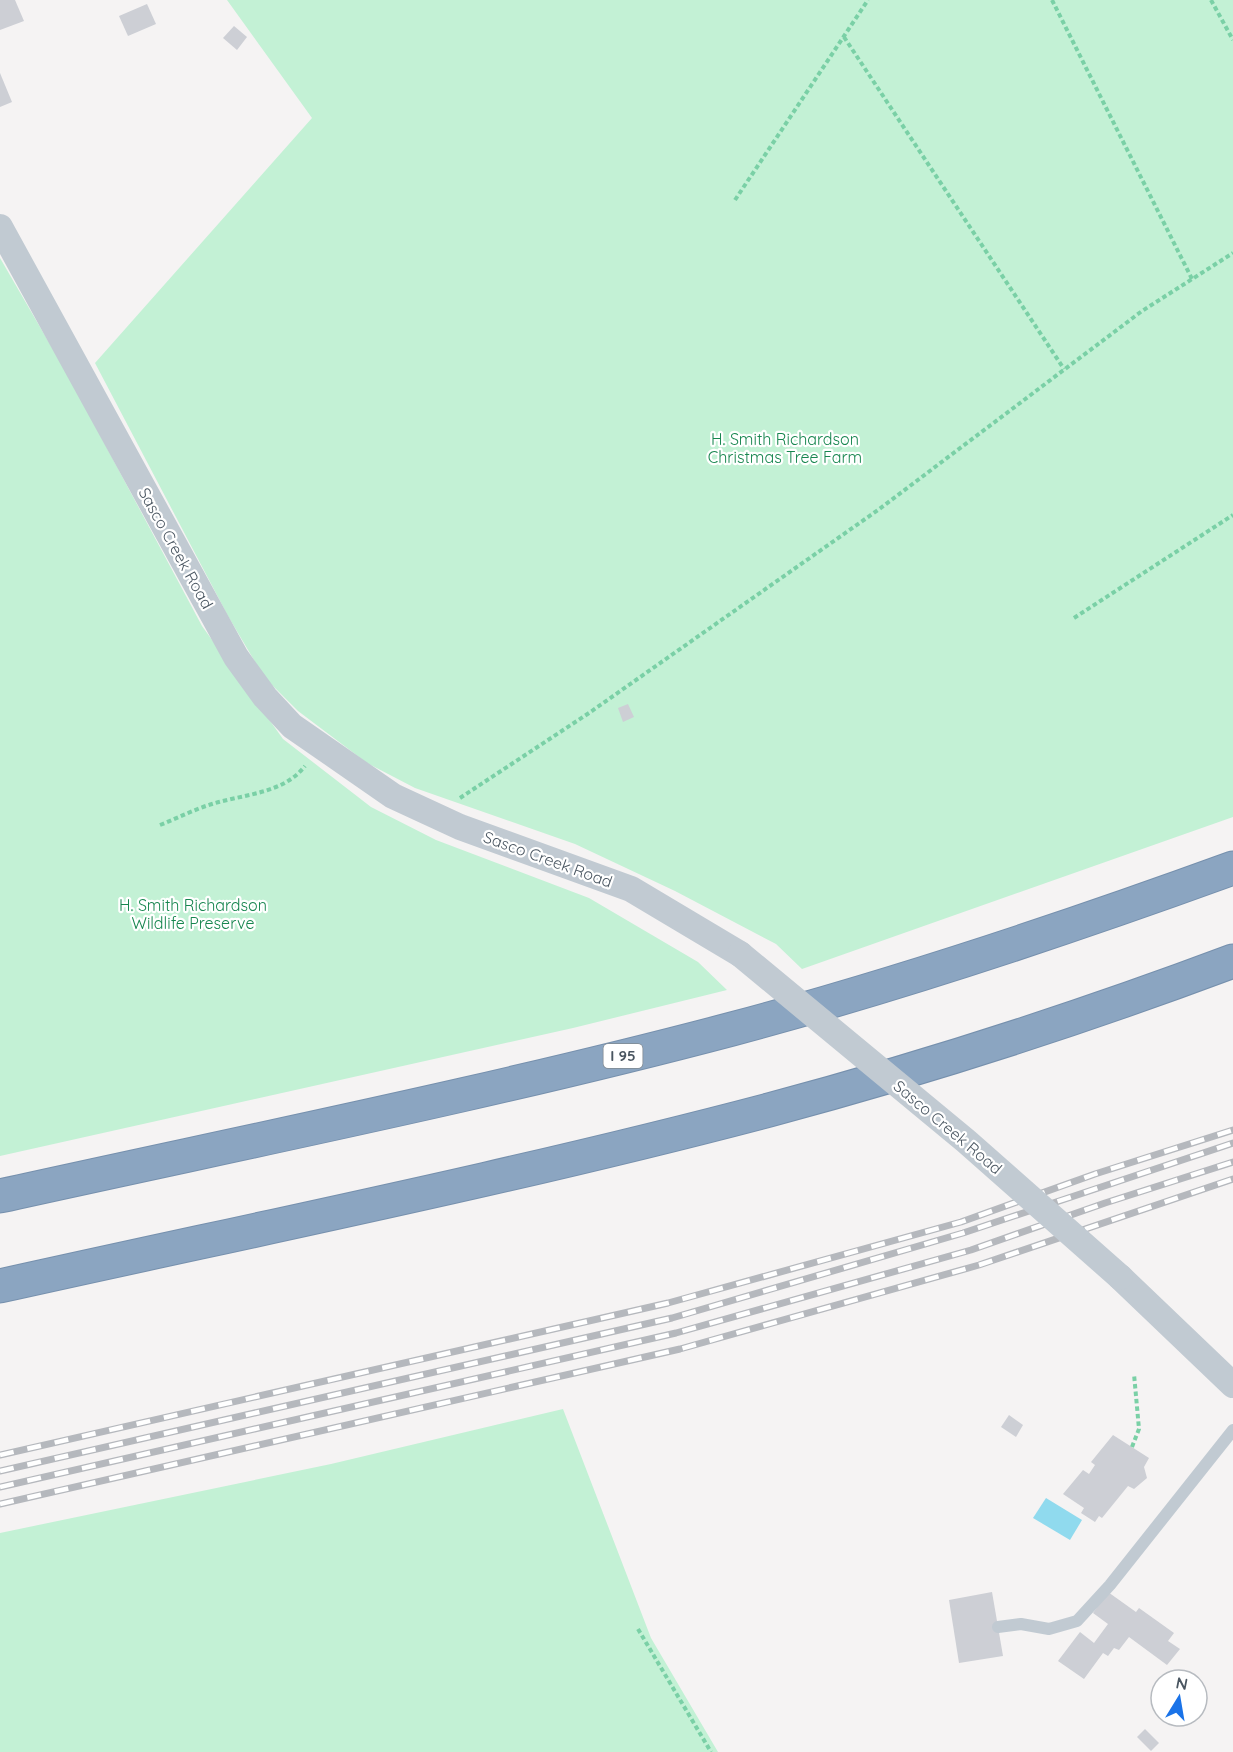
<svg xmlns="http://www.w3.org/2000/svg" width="1233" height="1752" viewBox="0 0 1233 1752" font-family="Quicksand,sans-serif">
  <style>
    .green { fill: #c3f1d5 }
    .water { fill: #90daee }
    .building { fill: #cdcfd5 }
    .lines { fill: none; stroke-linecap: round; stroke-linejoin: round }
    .motorway-casing { stroke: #7690ad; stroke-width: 35 }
    .path { stroke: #7ad0a6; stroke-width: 4; stroke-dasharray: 4.5 3; stroke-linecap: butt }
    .service { stroke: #c1cad2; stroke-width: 12 }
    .minor { stroke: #c1cad2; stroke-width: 26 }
    .motorway { stroke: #8ba5c1; stroke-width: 33 }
    .rail-casing { stroke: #b5b8bd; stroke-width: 7 }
    .rail { stroke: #fff; stroke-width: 4.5; stroke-dasharray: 14; stroke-linecap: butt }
    .minor-bridge { stroke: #c1cad2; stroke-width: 26 }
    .labels { text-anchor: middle; stroke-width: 4.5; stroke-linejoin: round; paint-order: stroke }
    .shield { fill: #fff; stroke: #808990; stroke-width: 1.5 }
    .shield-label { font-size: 15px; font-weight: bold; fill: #4a5661 }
    .park-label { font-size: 16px; fill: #17864f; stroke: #fff }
    .street-label { font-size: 16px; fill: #4a5661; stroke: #fff }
  </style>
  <rect width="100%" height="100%" fill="#f5f3f3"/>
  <g class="green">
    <polygon points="227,0 1233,0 1233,817 802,969 776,944 675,891 575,844 415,788 367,763 298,711 264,677 228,616 95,363 312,118"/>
    <polygon points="0,258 69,377 202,626 283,739 371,807 436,840 589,898 698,962 727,990 573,1028 0,1156"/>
    <polygon points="563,1409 651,1638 718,1752 0,1752 0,1533 331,1464"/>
  </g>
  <polygon class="water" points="1046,1498 1082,1520 1070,1540 1033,1518"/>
  <g class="building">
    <polygon points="0,0 15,0 24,21 0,30"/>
    <polygon points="147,4 156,24 128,36 119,16"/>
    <polygon points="234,26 247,37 237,50 223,38"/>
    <polygon points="0,73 12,102 0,107"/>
    <polygon points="628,704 634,717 623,722 618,708"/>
    <polygon points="1009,1415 1023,1425 1016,1437 1001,1427"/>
    <polygon points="1113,1435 1149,1458 1144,1467 1147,1478 1134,1489 1128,1486 1102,1518 1099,1516 1095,1522 1081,1513 1084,1508 1063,1494 1083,1470 1089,1474 1095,1465 1091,1462"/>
    <polygon points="992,1592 1003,1656 959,1663 949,1600"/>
    <polygon points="1108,1592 1136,1612 1139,1608 1174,1633 1168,1641 1180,1649 1167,1665 1129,1637 1119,1650 1114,1648 1108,1656 1103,1653 1084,1679 1058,1661 1080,1632 1094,1643 1108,1624 1093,1613"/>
    <polygon points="1145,1729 1159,1743 1151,1751 1137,1737"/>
  </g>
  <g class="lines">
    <defs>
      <g id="motorway">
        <path d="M0,1196C244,1142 490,1093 732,1029C901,984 1068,928 1233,868"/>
        <path d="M0,1286C256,1229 515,1177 769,1110C926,1068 1081,1018 1233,961"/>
      </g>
    </defs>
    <use href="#motorway" class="motorway-casing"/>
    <g class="path">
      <polyline points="1052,0 1192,279"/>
      <polyline points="1211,0 1233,40"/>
      <polyline points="844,37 1064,369"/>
      <polyline points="735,200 868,0"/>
      <polyline points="1074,618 1233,515"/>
      <polyline points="460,798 589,713 878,510 1142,311 1233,253"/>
      <path d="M160,825C178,818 195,809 212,804C244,794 283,794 305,766"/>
      <polyline points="1132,1447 1139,1429 1134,1374"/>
      <polyline points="638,1629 711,1752"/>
    </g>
    <polyline class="service" points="998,1627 1021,1624 1049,1629 1077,1621 1110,1585 1233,1430"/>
    <g class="minor">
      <polyline points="0,227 236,657 265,697 292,726 393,796 460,827 631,889 740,954"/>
      <polyline points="1120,1277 1233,1385"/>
    </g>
    <use href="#motorway" class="motorway"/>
    <defs>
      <g id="rail">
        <polyline points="0,1455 668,1303 961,1222 1095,1174 1233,1130"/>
        <polyline points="0,1471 672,1318 963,1233 1233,1143"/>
        <polyline points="0,1487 676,1333 971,1250 1105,1203 1233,1162"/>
        <polyline points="0,1504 680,1349 979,1265 1233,1179"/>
      </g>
    </defs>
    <use href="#rail" class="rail-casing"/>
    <use href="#rail" class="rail"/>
    <polyline class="minor-bridge" points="740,954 966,1141 1120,1277"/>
  </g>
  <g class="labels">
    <rect class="shield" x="603.5" y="1044" width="39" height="24" rx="4.5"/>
    <g class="shield-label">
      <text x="623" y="1061">I 95</text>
    </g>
    <g class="park-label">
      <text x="785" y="445">H. Smith Richardson<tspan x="785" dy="18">Christmas Tree Farm</tspan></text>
      <text x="193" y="911">H. Smith Richardson<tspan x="193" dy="18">Wildlife Preserve</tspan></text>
    </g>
    <g class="street-label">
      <text transform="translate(176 548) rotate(61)" y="6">Sasco Creek Road</text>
      <text transform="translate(548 859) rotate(20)" y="6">Sasco Creek Road</text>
      <text transform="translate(948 1127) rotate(40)" y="6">Sasco Creek Road</text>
    </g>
  </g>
  <g transform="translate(1179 1698) rotate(11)"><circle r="28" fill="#ffffff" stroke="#b7bbc0" stroke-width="1.5"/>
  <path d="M0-4.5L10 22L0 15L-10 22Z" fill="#1a73e8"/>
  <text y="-9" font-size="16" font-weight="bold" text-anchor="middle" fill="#4a5661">N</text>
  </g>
</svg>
